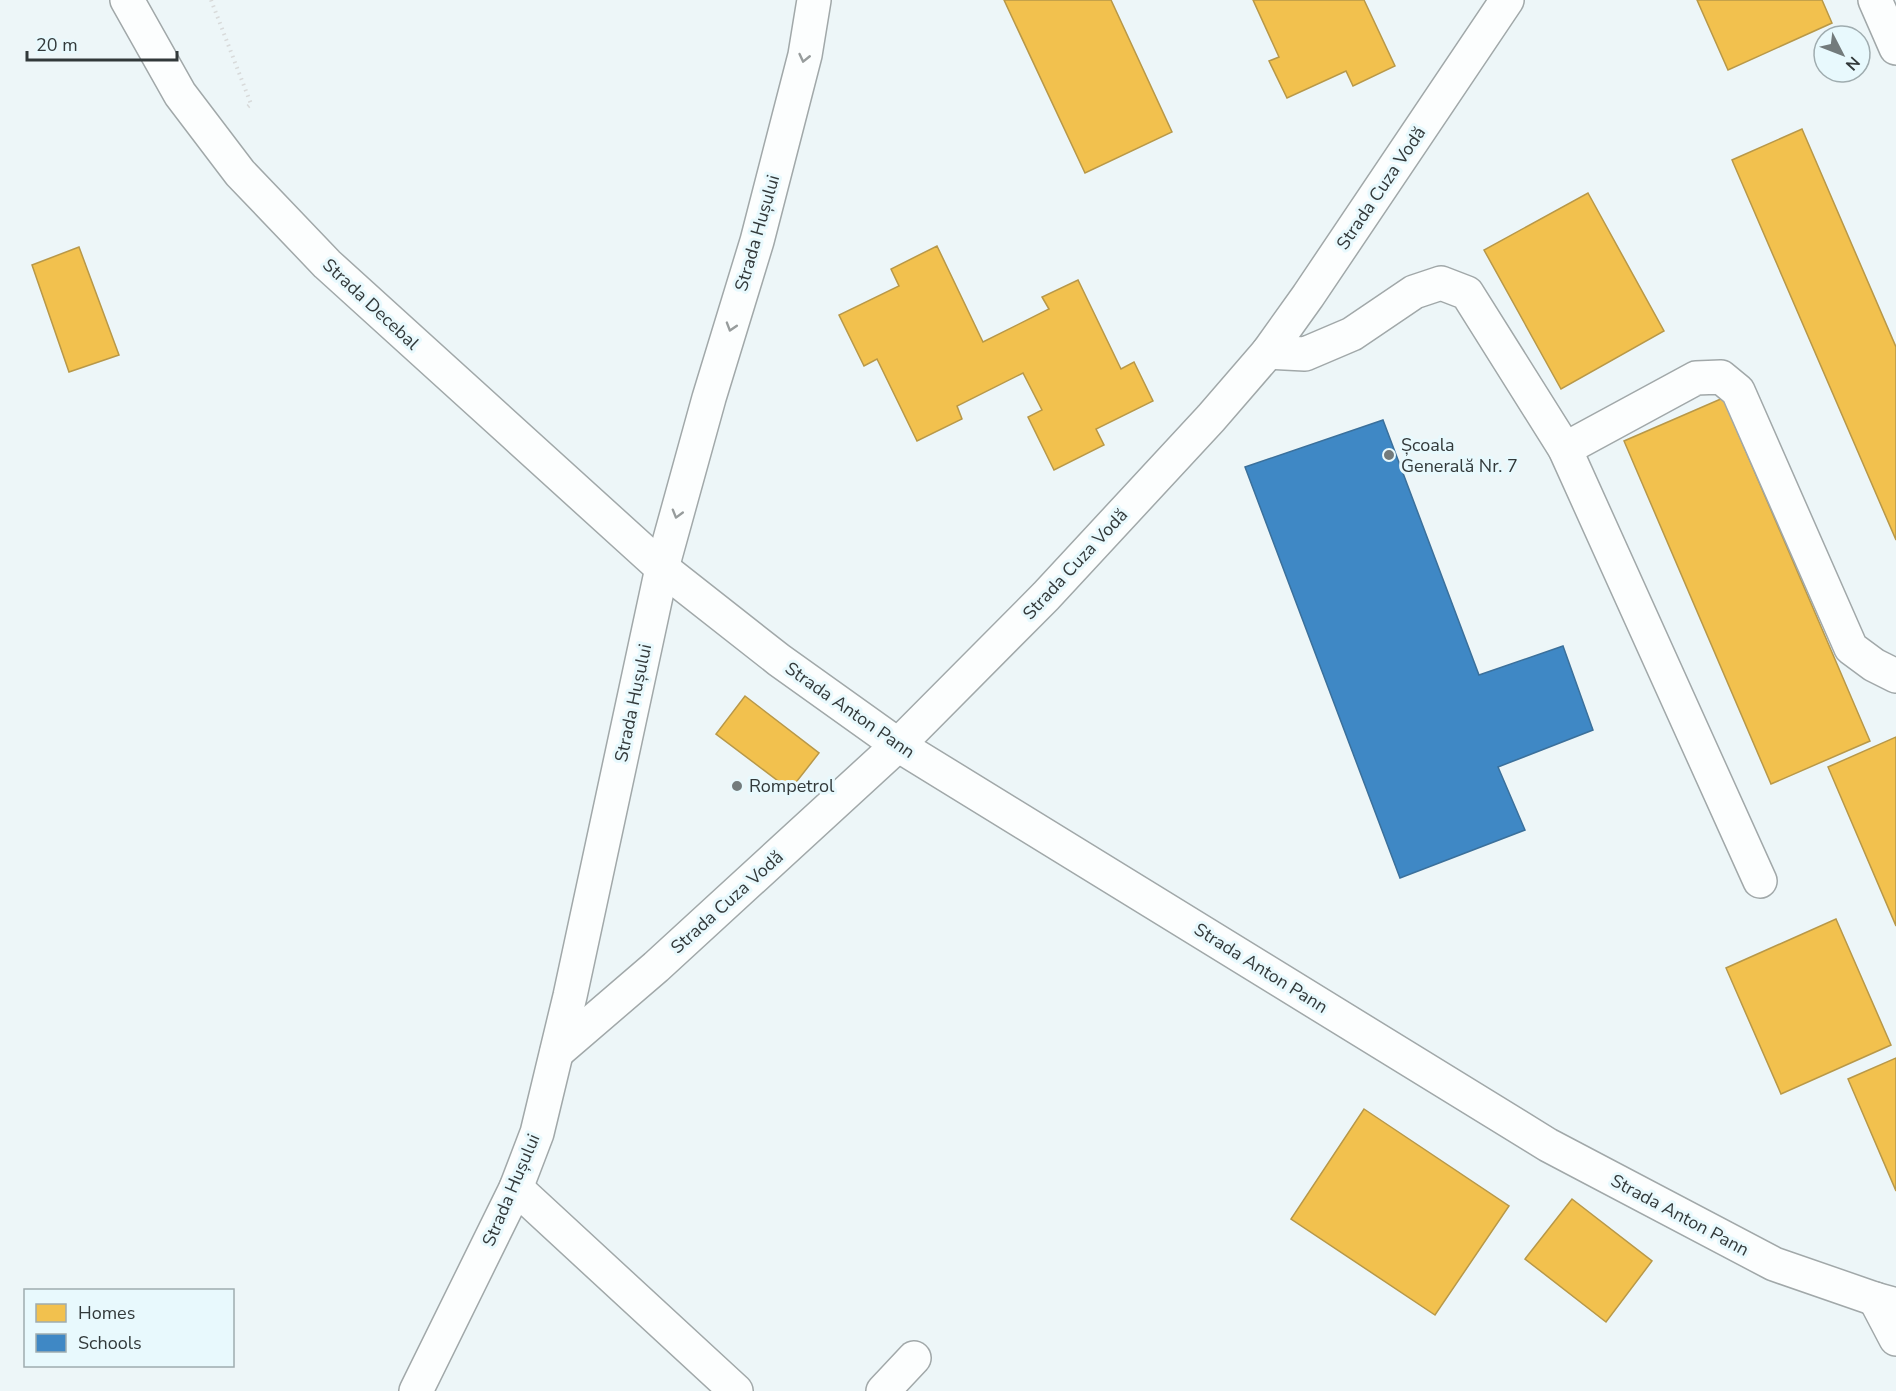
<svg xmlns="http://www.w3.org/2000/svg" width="1896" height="1391" viewBox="0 0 1896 1391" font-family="'Nunito Sans',sans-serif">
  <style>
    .homes { fill: #f2c14e; stroke: #b89848; stroke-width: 1.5 }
    .schools { fill: #3f88c5; stroke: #3b709b; stroke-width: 1.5 }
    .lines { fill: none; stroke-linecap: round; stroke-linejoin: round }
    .minor-casing { stroke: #a1a8a9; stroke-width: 36 }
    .major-casing { stroke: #a1a8a9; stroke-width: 36 }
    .path { stroke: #d8dada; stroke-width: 4; stroke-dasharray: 1.5 4.5; stroke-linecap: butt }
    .minor { stroke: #fcfefe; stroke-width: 33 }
    .major { stroke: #fcfefe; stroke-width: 33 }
    .oneway { stroke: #979c9c }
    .poi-dot { fill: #737b7c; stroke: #e8f9fd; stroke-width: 2 }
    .labels { text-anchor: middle; stroke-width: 6; stroke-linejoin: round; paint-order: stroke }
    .street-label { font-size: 18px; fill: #32393a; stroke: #e8f9fd }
    .poi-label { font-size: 18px; fill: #32393a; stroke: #e8f9fd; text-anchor: start }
  </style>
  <rect width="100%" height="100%" fill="#edf6f8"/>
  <g class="homes">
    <polygon points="1004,0 1111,0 1172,132 1085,173"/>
    <polygon points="1253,0 1364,0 1395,66 1353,86 1346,71 1287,98 1269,61 1279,57"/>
    <polygon points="1697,0 1822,0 1832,23 1728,70"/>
    <polygon points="1802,129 1896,347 1896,540 1732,160"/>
    <polygon points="1588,193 1664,331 1561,389 1484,250"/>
    <polygon points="937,246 983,342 1049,309 1042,297 1078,280 1121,369 1134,362 1153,401 1096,429 1104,445 1054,470 1028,417 1042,410 1023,373 957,406 962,419 917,441 877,359 864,366 839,315 899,286 891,269"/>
    <polygon points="79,247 119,355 69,372 32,265"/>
    <polygon points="1723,398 1870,741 1771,784 1624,441"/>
    <polygon points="745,696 819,753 790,790 716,734"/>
    <polygon points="1896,737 1896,926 1828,767"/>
    <polygon points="1836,919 1891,1045 1781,1094 1726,968"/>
    <polygon points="1896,1058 1896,1191 1848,1079"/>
    <polygon points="1364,1109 1509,1206 1435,1315 1291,1219"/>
    <polygon points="1572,1199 1652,1261 1606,1322 1525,1259"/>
  </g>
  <polygon class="schools" points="1383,420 1479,675 1563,646 1593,730 1498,767 1525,830 1400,878 1245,467"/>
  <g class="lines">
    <defs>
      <g id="minor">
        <polyline points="1875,0 1896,48"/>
        <polyline points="1268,352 1305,354 1352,334 1414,292 1441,283 1467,293 1565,449 1760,881"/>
        <polyline points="1565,449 1696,378 1721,377 1738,391 1851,648 1874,665 1896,676"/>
        <polyline points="557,1052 656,967 898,745 1046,596 1211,418 1268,352 1308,296 1507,0"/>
        <polyline points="516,1188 736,1391"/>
        <polyline points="1875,1299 1896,1339"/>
        <polyline points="416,1391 516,1188 537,1133 570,996 662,568 709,398 757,241 805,55 814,0"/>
        <polyline points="883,1391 914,1358"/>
      </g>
      <polyline id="major" points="127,0 180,94 240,173 327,264 662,568 779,660 898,745 1548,1145 1774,1264 1875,1299 1896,1305"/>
    </defs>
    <use href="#minor" class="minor-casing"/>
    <use href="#major" class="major-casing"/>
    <polyline class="path" points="211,0 251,104 245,109"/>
    <use href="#minor" class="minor"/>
    <use href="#major" class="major"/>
  </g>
  <defs><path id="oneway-chevron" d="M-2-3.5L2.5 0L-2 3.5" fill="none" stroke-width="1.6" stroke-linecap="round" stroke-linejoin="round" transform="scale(1.5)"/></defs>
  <g class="oneway">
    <use href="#oneway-chevron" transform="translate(804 58) rotate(103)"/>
    <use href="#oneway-chevron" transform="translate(731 327) rotate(107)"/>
    <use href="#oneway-chevron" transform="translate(677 514) rotate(106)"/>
  </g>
  <g class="poi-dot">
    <circle cx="1389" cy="455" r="6"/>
    <circle cx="737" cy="786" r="6"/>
  </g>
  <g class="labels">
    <g class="street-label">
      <text transform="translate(1381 188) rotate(-56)" y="6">Strada Cuza Vodă</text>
      <text transform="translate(757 233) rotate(-74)" y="6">Strada Hușului</text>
      <text transform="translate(371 304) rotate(43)" y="6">Strada Decebal</text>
      <text transform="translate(1075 564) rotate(-47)" y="6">Strada Cuza Vodă</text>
      <text transform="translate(633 703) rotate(-78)" y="6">Strada Hușului</text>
      <text transform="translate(850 710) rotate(35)" y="6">Strada Anton Pann</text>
      <text transform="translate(727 902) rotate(-42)" y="6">Strada Cuza Vodă</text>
      <text transform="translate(1261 968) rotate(32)" y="6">Strada Anton Pann</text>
      <text transform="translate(511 1190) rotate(-67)" y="6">Strada Hușului</text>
      <text transform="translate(1680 1215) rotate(28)" y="6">Strada Anton Pann</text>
    </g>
    <g class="poi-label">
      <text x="1401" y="451">Școala<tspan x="1401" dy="21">Generală Nr. 7</tspan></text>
      <text x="749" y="792">Rompetrol</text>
    </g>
  </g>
  <rect x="24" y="1289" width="210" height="78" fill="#e8f9fd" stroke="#9facaf" stroke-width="1.5"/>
  <rect x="36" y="1304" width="30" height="18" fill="#f2c14e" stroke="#9facaf" stroke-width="1.5"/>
  <text x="78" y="1319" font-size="18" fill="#32393a">Homes</text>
  <rect x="36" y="1334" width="30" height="18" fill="#3f88c5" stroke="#9facaf" stroke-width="1.5"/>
  <text x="78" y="1349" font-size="18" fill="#32393a">Schools</text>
  <g transform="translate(1842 54) rotate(132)"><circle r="28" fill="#e8f9fd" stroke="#9facaf" stroke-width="1.5"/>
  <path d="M0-4.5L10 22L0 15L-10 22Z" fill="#737b7c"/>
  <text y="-9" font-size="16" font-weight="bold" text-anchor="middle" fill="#32393a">N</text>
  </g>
  <path d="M27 51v9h150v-9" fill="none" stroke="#32393a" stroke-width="3"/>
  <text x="36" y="51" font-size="18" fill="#32393a" stroke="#e8f9fd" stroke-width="4.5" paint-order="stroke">20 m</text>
</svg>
